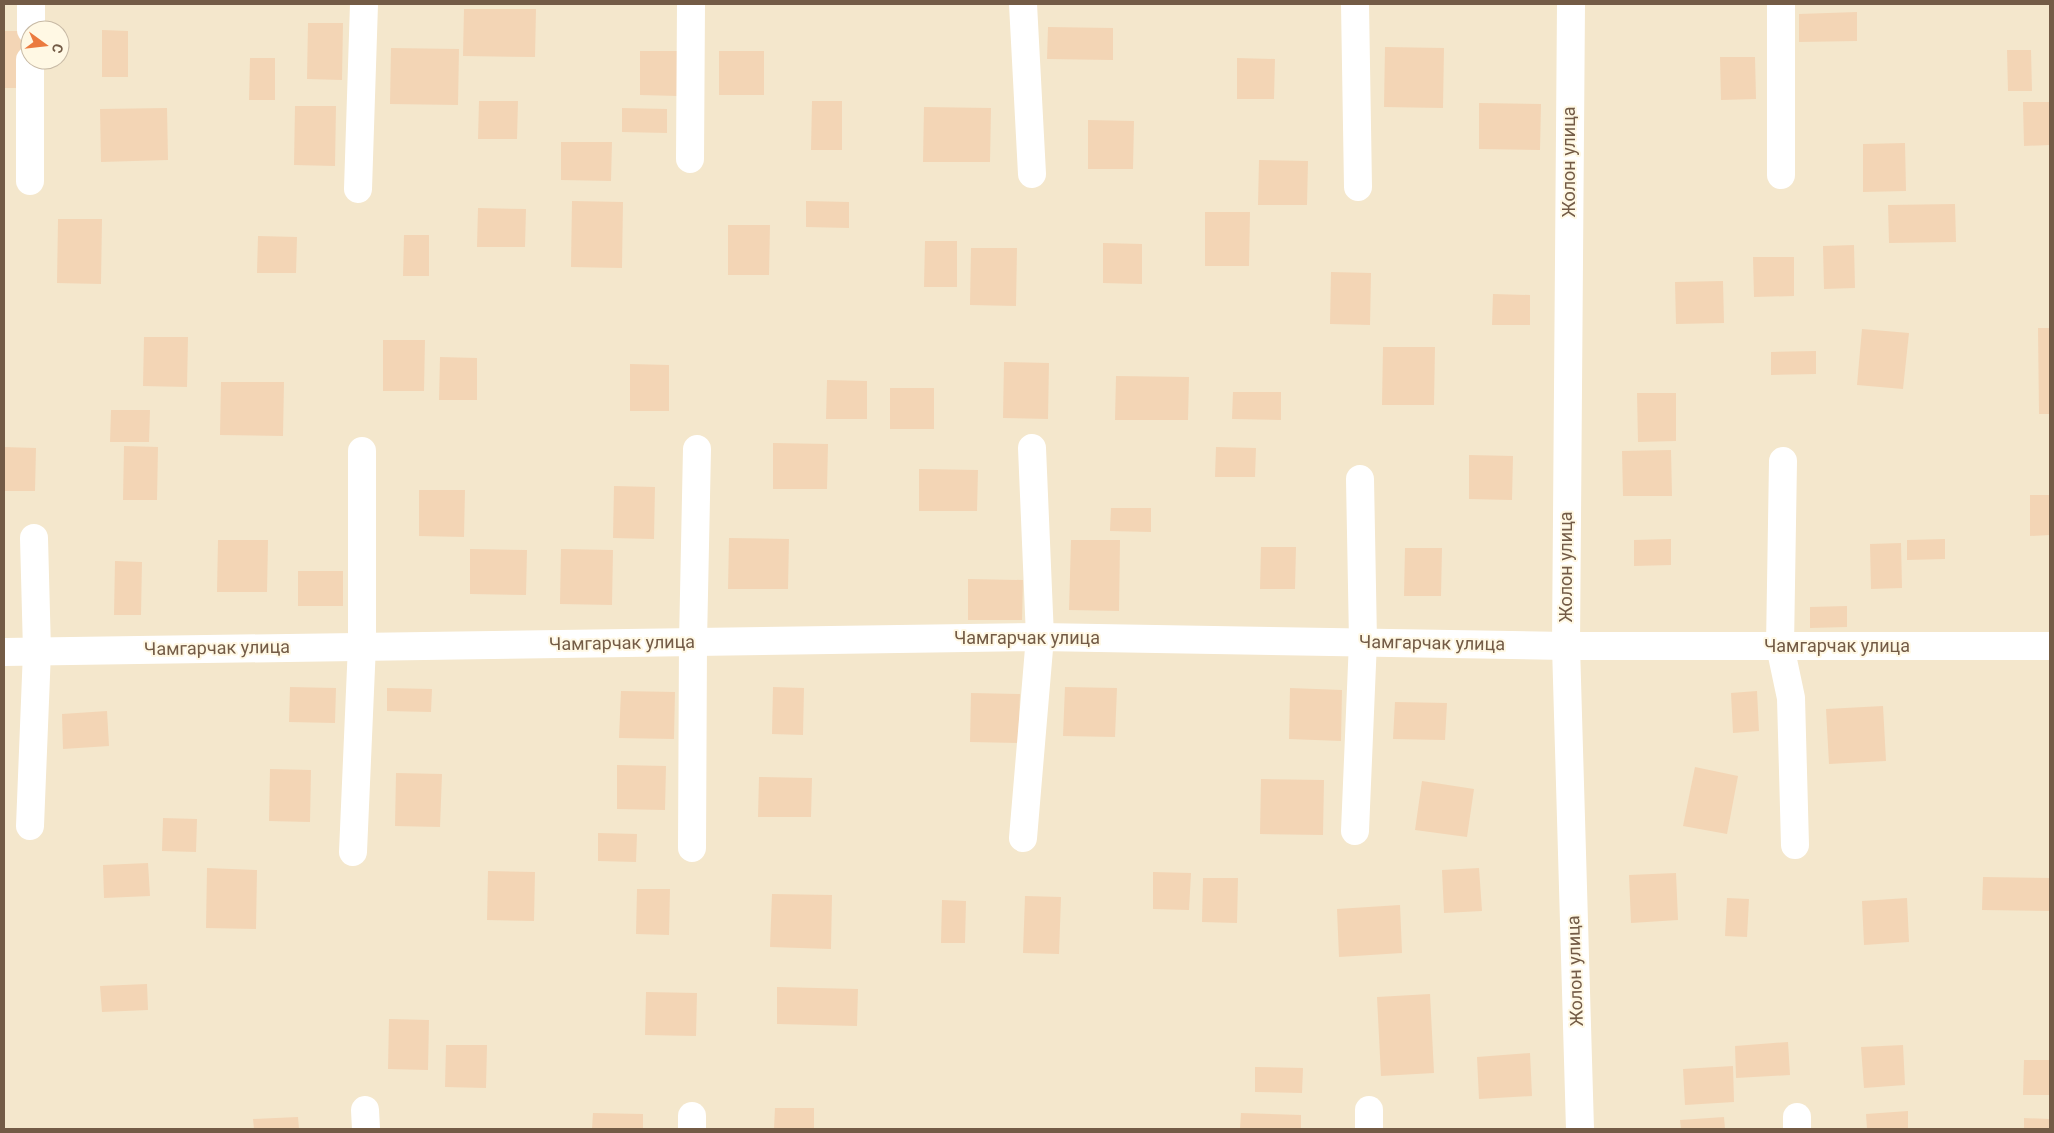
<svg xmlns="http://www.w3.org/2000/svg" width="2054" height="1133" viewBox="0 0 2054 1133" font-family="Roboto,sans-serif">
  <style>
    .residential { fill: #f4e7cc; fill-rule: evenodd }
    .building { fill: #f3d5b5 }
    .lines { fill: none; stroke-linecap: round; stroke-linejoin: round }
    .minor { stroke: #fff; stroke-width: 28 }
    .labels { text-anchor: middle; stroke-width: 4; stroke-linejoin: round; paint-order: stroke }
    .street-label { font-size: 18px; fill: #735b46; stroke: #fff8e4 }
  </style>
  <rect width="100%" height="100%" fill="#fdf4de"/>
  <path class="residential" d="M4,4H2050V1129H4ZM30,30H60V60H30Z"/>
  <g class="building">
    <polygon points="464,9 536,9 535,57 463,56"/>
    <polygon points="1857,12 1857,41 1799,42 1799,14"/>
    <polygon points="308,23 343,23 342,80 307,79"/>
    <polygon points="1048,27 1113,28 1113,60 1047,59"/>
    <polygon points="102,30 128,31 128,77 102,77"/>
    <polygon points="4,31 24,31 23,88 4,88"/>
    <polygon points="1385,47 1444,48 1443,108 1384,107"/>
    <polygon points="391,48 459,49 458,105 390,104"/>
    <polygon points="2007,50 2031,50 2032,91 2008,91"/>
    <polygon points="640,51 679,51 678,96 640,95"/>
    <rect x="719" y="51" width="45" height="44"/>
    <polygon points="1720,57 1755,57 1756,99 1721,100"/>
    <polygon points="250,58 275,58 275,100 249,100"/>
    <polygon points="1237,58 1275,59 1274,99 1237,99"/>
    <polygon points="479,101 518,101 517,139 478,139"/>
    <polygon points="812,101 842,101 842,150 811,150"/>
    <polygon points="2023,102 2050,102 2050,145 2024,146"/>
    <polygon points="1479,103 1541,104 1540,150 1479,149"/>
    <polygon points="295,106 336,106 335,166 294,165"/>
    <polygon points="924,107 991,108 990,162 923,162"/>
    <polygon points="167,108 168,160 101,162 100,109"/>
    <polygon points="622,108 667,109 667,133 622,132"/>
    <polygon points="1088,120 1134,121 1133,169 1088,169"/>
    <polygon points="561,142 612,142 611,181 561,180"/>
    <polygon points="1905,143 1906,191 1863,192 1863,144"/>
    <polygon points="1259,160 1308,161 1307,205 1258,205"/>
    <polygon points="572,201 623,202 622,268 571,267"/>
    <polygon points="806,201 849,202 849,228 806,227"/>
    <polygon points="1955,204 1956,242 1889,243 1888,205"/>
    <polygon points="478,208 526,209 525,247 477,247"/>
    <polygon points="1205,212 1250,212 1249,266 1205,266"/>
    <polygon points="58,219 102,219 101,284 57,283"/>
    <polygon points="728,225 770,225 769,275 728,275"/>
    <polygon points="404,235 429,235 429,276 403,276"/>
    <polygon points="258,236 297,237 296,273 257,273"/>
    <polygon points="925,241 957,241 957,287 924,287"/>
    <polygon points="1103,243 1142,244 1142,284 1103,283"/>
    <polygon points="1854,245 1855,288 1824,289 1823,246"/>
    <polygon points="971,248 1017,248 1016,306 970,305"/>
    <polygon points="1753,257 1794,257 1794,296 1754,297"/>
    <polygon points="1331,272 1371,273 1370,325 1330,324"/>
    <polygon points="1723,281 1724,323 1676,324 1675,282"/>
    <polygon points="1493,294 1530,295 1530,325 1492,325"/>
    <polygon points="2038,328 2050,328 2050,414 2039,414"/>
    <polygon points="1862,329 1909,333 1903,389 1857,385"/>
    <polygon points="144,337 188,337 187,387 143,386"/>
    <polygon points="383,340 425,340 424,391 383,391"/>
    <polygon points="1383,347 1435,347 1434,405 1382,405"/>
    <polygon points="1816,351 1816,374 1771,375 1771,352"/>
    <polygon points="440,357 477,358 477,400 439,400"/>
    <polygon points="1004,362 1049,363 1048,419 1003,418"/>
    <polygon points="630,364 669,365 669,411 630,411"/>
    <polygon points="1116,376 1189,377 1188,420 1115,420"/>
    <polygon points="827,380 867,381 867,419 826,419"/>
    <polygon points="221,382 284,382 283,436 220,435"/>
    <rect x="890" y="388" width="44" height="41"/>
    <polygon points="1233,392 1281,392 1281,420 1232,419"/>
    <polygon points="1637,393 1676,393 1676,441 1638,442"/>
    <polygon points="111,410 150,410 149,442 110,442"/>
    <polygon points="773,443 828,444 827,489 773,489"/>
    <polygon points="124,446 158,447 157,500 123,500"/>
    <polygon points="4,447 36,448 35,491 4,491"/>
    <polygon points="1216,447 1256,448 1255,477 1215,477"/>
    <polygon points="1671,450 1672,496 1623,496 1622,451"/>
    <polygon points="1469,455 1513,456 1512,500 1469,499"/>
    <polygon points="919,469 978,470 977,511 919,511"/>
    <polygon points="614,486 655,487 654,539 613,538"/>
    <polygon points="419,490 465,490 464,537 419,536"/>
    <polygon points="2030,495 2050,495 2050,535 2030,536"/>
    <polygon points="1111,508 1151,508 1151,532 1110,531"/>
    <polygon points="729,538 789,539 788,589 728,589"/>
    <polygon points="1671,539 1671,565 1634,566 1634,540"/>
    <polygon points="1945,539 1945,559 1907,560 1907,540"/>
    <polygon points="218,540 268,540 267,592 217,592"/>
    <polygon points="1071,540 1120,540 1119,611 1069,610"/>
    <polygon points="1901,543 1902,588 1871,589 1870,544"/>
    <polygon points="1261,547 1296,547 1295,589 1260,589"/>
    <polygon points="1405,548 1442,548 1441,596 1404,596"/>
    <polygon points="470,549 527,550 526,595 470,594"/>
    <polygon points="561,549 613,550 612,605 560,604"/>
    <polygon points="115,561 142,562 141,615 114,615"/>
    <rect x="298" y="571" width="45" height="35"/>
    <polygon points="968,579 1023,580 1022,620 968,620"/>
    <polygon points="1847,606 1847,627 1810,628 1810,607"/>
    <polygon points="290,687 336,688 335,723 289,722"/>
    <polygon points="773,687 804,688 803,735 772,734"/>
    <polygon points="1065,687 1117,688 1115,737 1063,736"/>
    <polygon points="387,688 432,689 431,712 387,711"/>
    <polygon points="1290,688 1342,690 1341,741 1289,739"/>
    <polygon points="621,691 675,692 674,739 619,738"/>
    <polygon points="1757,691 1759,731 1733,733 1731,693"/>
    <polygon points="971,693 1020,694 1018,743 970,742"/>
    <polygon points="1395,702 1447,703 1445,740 1393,739"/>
    <polygon points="1883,706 1886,761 1829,764 1826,709"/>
    <polygon points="107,711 109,746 63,749 62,714"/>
    <polygon points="617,765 666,766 665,810 617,809"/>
    <polygon points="1695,767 1738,776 1727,834 1683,826"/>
    <polygon points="270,769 311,770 310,822 269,821"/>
    <polygon points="396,773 442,774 440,827 395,826"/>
    <polygon points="759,777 812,778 811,817 758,817"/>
    <polygon points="1261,779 1324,780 1323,835 1260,834"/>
    <polygon points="1422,781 1474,789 1467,837 1415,830"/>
    <polygon points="163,818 197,819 196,852 162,851"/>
    <polygon points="598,833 637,834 636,862 598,861"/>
    <polygon points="148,863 150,896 104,898 103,865"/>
    <polygon points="207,868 257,870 256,929 206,928"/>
    <polygon points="1479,868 1482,911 1444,913 1442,870"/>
    <polygon points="488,871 535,872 534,921 487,920"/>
    <polygon points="1153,872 1191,873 1189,910 1153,909"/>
    <polygon points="1676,873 1678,920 1631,923 1629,875"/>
    <polygon points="1983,877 2050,878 2050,911 1982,910"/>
    <polygon points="1203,878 1238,878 1237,923 1202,922"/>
    <polygon points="637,889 670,889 669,935 636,934"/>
    <polygon points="772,894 832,895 831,949 770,947"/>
    <polygon points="1025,896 1061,897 1059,954 1023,953"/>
    <polygon points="1727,898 1749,899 1747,937 1725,936"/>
    <polygon points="1907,898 1909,942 1864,945 1862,901"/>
    <polygon points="942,900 966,901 965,943 941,943"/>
    <polygon points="1400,905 1402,953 1339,957 1337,909"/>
    <polygon points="147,984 148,1010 102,1012 100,986"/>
    <polygon points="777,987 858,989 857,1026 777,1024"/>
    <polygon points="646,992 697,993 696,1036 645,1035"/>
    <polygon points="1430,994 1434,1073 1381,1076 1377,997"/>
    <polygon points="389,1019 429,1020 428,1070 388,1069"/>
    <polygon points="1788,1042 1790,1075 1736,1078 1735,1046"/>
    <polygon points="446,1045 487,1045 486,1088 445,1087"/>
    <polygon points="1903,1045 1905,1085 1864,1088 1861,1047"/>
    <polygon points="1530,1053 1532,1096 1479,1099 1477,1057"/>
    <polygon points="2024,1060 2050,1060 2050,1095 2023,1095"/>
    <polygon points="1733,1066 1734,1102 1685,1105 1683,1069"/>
    <polygon points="1255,1067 1303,1068 1302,1093 1255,1092"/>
    <polygon points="775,1108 814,1108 814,1129 774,1129"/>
    <polygon points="1908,1111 1908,1129 1867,1129 1866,1114"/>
    <polygon points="593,1113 643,1114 643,1129 592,1129"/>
    <polygon points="1241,1113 1301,1115 1301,1129 1240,1129"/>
    <polygon points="298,1117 299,1129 254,1129 253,1119"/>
    <polygon points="1724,1117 1725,1129 1681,1129 1680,1120"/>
    <polygon points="2024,1118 2050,1119 2050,1129 2024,1129"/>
  </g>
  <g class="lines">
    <g class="minor">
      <polyline points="1023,4 1032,174"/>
      <polyline points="1355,4 1358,187"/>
      <polyline points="1571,4 1566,646 1580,1129"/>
      <polyline points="1781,4 1781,175"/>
      <polyline points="31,30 31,4"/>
      <polyline points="690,159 691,4"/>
      <polyline points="30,181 30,60"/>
      <polyline points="358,189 364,4"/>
      <polyline points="1783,461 1780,646 1791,698 1795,845"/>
      <polyline points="4,652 1040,637 1566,646 2050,646"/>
      <polyline points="30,826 37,651 34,538"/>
      <polyline points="1355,831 1363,641 1360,479"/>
      <polyline points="1023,838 1040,637 1032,448"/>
      <polyline points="692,848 693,642 697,449"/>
      <polyline points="353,852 362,645 362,451"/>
      <polyline points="365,1110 366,1129"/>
      <polyline points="692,1116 692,1129"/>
      <polyline points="1797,1117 1797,1129"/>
      <polyline points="1369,1129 1369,1110"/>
    </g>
  </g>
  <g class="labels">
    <g class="street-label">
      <text transform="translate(1569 162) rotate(-90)" y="6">Жолон улица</text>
      <text transform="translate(1566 567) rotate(-90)" y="6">Жолон улица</text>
      <text x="1027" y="644">Чамгарчак улица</text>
      <text transform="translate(622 643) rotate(-1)" y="6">Чамгарчак улица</text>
      <text transform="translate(1432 643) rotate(1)" y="6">Чамгарчак улица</text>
      <text x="1837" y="652">Чамгарчак улица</text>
      <text transform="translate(217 648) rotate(-1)" y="6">Чамгарчак улица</text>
      <text transform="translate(1575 971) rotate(-92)" y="6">Жолон улица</text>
    </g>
  </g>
  <rect width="2054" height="1133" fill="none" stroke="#735b46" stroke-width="10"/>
  <g transform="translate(45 45) rotate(105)"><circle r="24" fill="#fff8e4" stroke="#c7b9a5"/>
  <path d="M0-4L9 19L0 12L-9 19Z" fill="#eb7a3f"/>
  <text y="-8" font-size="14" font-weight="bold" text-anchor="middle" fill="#735b46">С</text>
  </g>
</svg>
